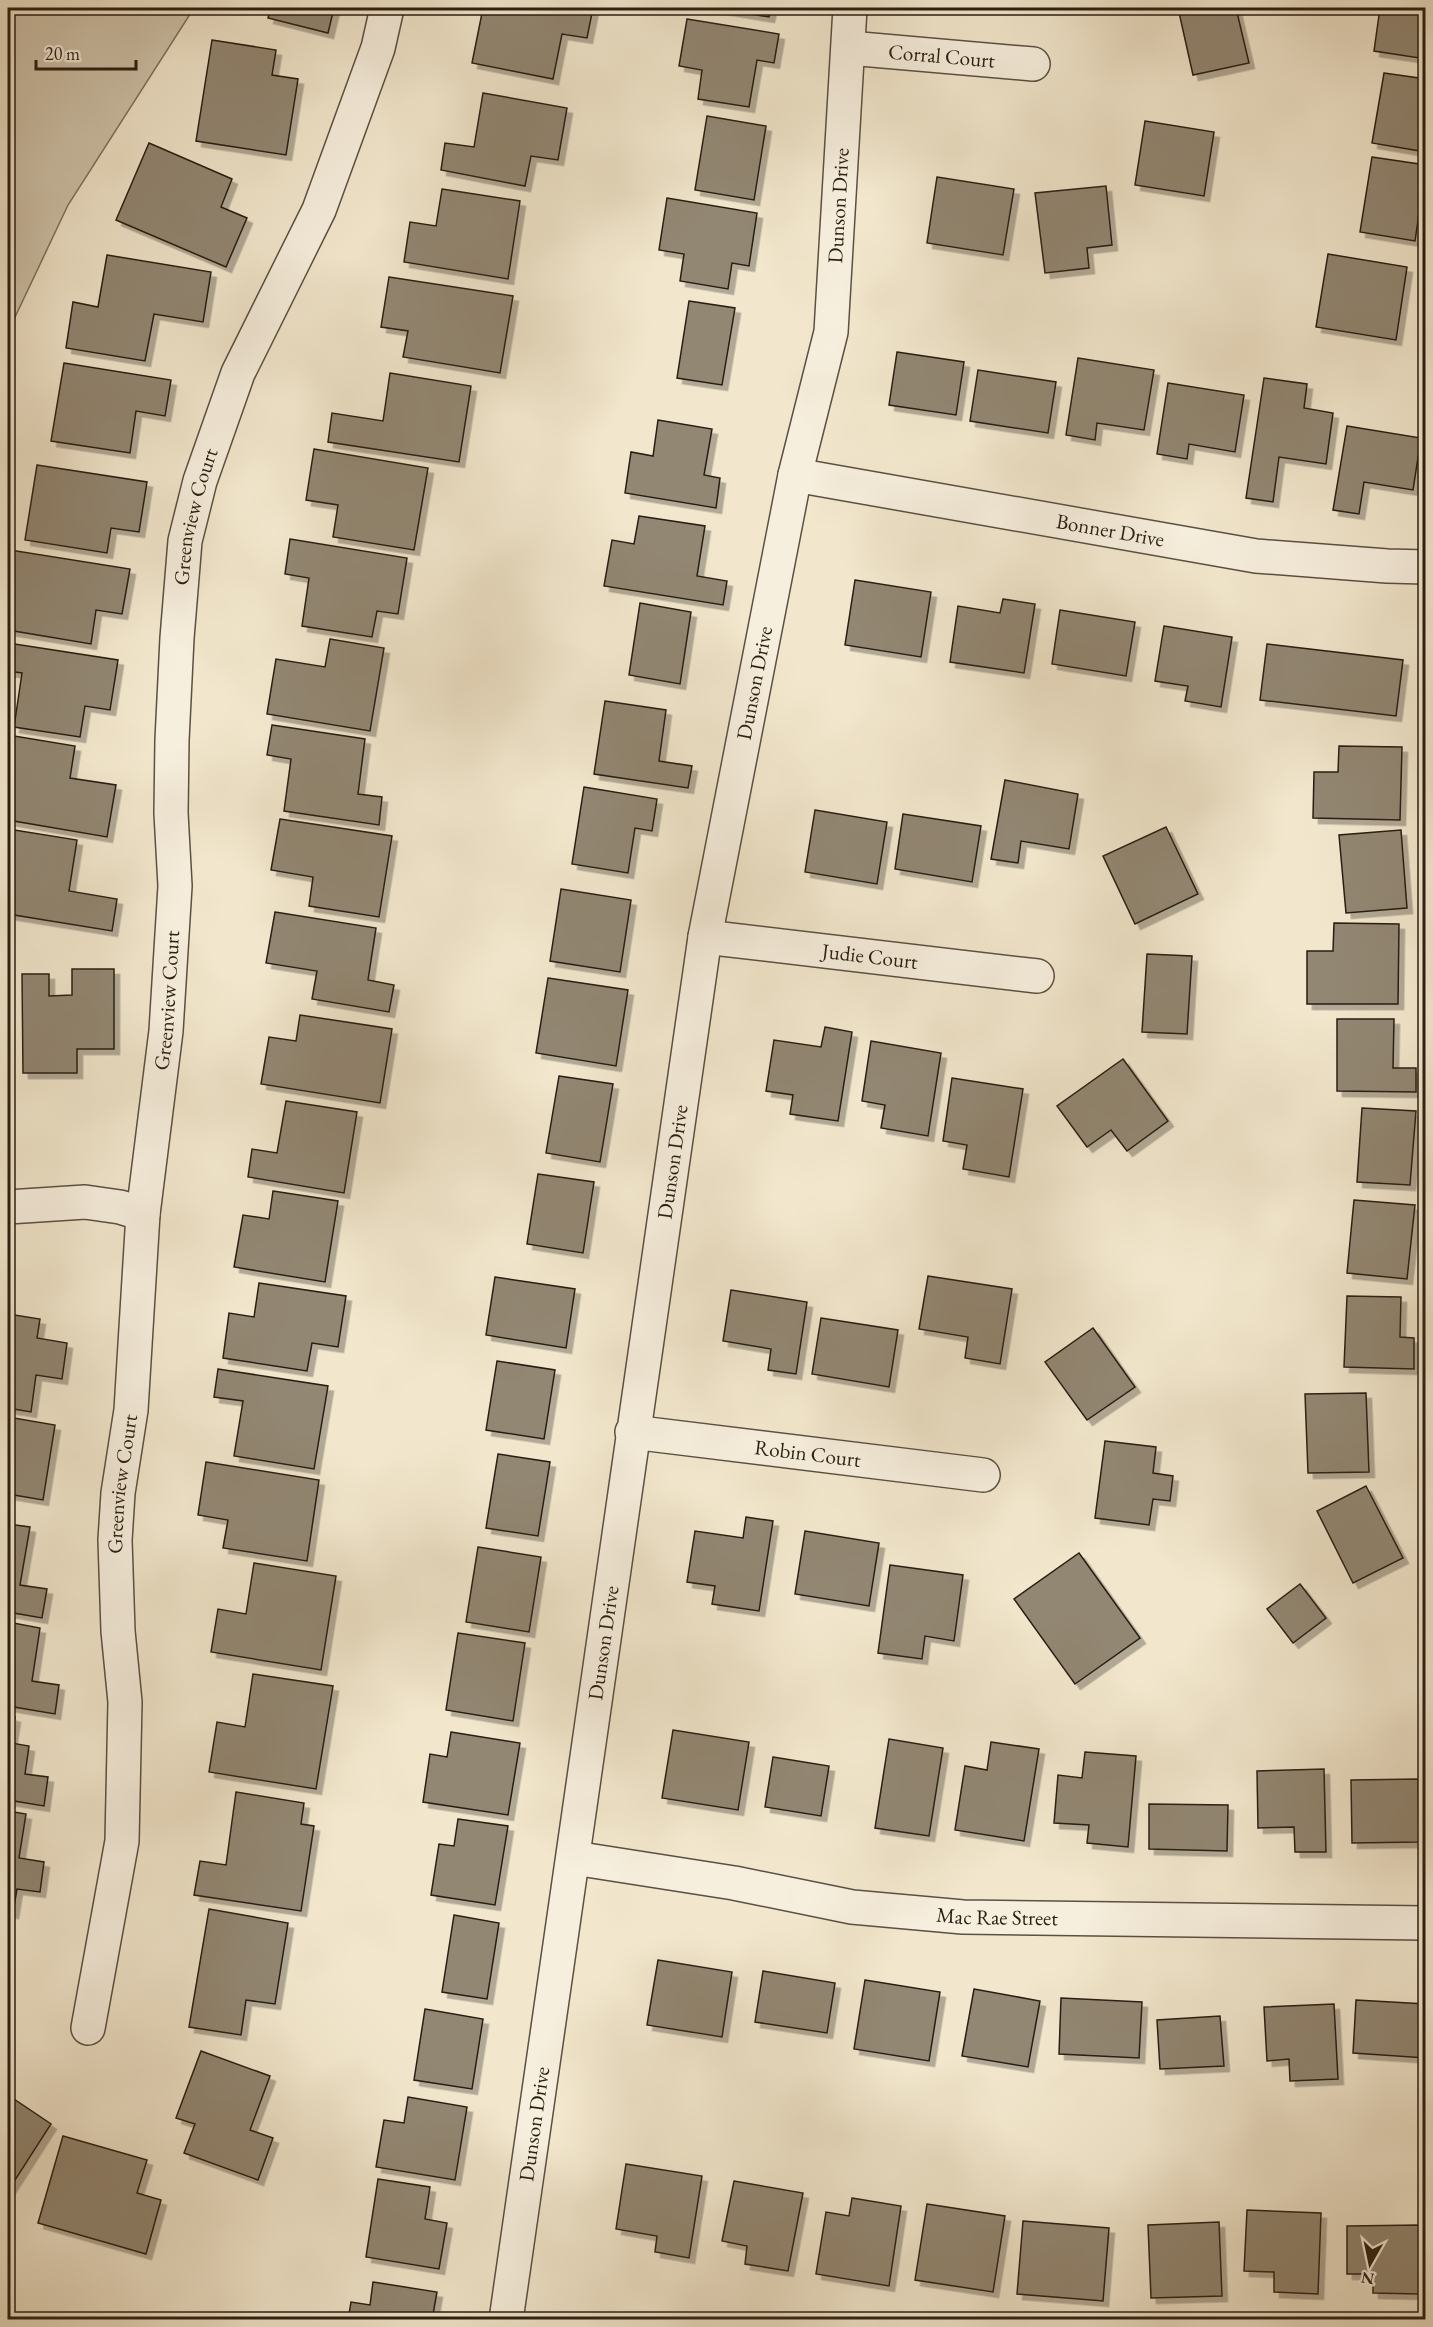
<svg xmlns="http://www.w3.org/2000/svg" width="1433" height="2327" viewBox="0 0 1433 2327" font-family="'EB Garamond',serif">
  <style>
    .green { fill: #d0c5ad; stroke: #7c7260; stroke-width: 1.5 }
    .building { fill: #928773; stroke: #291e12; stroke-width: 1.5; filter: url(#shadow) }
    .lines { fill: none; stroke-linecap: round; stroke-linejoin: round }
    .street-casing { stroke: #5b5041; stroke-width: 36 }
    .street { stroke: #f7efde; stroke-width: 33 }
    .labels { text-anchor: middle; stroke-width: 6; stroke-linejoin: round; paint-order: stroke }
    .street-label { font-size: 21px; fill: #291e12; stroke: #f7efde }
  </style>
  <defs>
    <filter id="shadow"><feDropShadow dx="5.5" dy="5.5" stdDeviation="0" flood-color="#0004"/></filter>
  </defs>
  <rect width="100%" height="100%" fill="#f2e7cd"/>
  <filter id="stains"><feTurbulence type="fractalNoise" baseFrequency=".00333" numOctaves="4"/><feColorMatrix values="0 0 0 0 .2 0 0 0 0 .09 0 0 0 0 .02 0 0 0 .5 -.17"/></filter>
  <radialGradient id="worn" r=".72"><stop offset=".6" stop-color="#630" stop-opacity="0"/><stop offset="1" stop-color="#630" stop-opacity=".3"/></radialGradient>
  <polygon class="green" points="8,8 194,8 68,205 8,332"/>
  <g class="building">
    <polygon points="271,8 334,8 328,33 268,18"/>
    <polygon points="483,8 511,10 512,8 593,8 587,38 562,34 553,79 472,63"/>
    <polygon points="715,8 771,8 769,17"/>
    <polygon points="1178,8 1236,8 1249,63 1193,75"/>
    <polygon points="1380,8 1426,8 1426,59 1374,51"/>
    <polygon points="687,19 779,34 774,63 757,60 749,107 698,99 702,70 679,66"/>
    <polygon points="212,40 276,50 272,75 298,79 286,155 196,141"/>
    <polygon points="1384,73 1426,79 1426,152 1372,143"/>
    <polygon points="483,93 567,108 558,160 531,156 525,186 441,170 445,143 474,147"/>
    <polygon points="707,116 766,126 754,200 695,190"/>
    <polygon points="1145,121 1214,132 1204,196 1135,185"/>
    <polygon points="149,143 232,179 221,207 247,218 226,267 116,220"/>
    <polygon points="1372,157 1426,165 1415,241 1360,232"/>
    <polygon points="937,177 1014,189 1003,255 927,243"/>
    <polygon points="1106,186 1112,245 1087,248 1089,268 1045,273 1035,193"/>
    <polygon points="442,189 520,201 508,279 404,262 410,222 436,226"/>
    <polygon points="667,198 757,213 749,266 732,263 728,289 680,281 684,254 659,250"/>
    <polygon points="1328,254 1407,267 1396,340 1316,327"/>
    <polygon points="107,255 211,272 203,322 154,314 145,361 66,348 73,302 98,307"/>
    <polygon points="389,277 513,296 500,373 403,357 408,331 381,327"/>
    <polygon points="689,301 735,308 722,385 677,378"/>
    <polygon points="897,352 964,362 956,415 889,405"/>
    <polygon points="1078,358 1154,370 1144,430 1097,423 1095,440 1066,435"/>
    <polygon points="64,363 171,380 165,416 136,411 130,453 51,441"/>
    <polygon points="978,370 1056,382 1048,433 970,421"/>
    <polygon points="390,373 471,386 459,462 328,442 332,413 383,421"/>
    <polygon points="1264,378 1307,384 1304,408 1333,413 1326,464 1279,457 1273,502 1246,498"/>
    <polygon points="1168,383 1244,395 1235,452 1189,444 1187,459 1157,454"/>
    <polygon points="658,420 712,429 704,475 720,478 716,508 625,493 631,452 653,456"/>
    <polygon points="1347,426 1421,438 1413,490 1364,482 1359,514 1333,510"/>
    <polygon points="314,449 428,468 414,550 333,537 338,505 306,500"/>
    <polygon points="37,465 147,482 139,532 111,528 107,553 25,540"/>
    <polygon points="639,516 705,526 697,576 727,581 723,605 604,586 612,540 634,544"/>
    <polygon points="290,539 407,558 398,614 377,611 372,637 302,626 309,578 285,574"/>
    <polygon points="10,550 130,569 122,614 96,610 91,644 8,630 8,566"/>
    <polygon points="855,580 931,592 921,657 845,645"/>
    <polygon points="1003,599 1035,604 1024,673 950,662 958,606 1000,613"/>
    <polygon points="640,603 691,612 680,684 629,675"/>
    <polygon points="1060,610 1135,622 1126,676 1052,664"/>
    <polygon points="1164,626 1232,637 1221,707 1185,701 1188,686 1155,681"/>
    <polygon points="330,639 384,648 370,731 267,714 276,659 325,667"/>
    <polygon points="8,643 118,660 110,710 85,706 80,737 14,727 22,673 8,671"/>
    <polygon points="1267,644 1403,660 1396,716 1260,700"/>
    <polygon points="605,701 666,710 659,761 692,766 688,788 594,774"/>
    <polygon points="272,725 365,739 358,794 382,797 379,825 284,811 291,759 267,755"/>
    <polygon points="8,735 75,746 70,778 116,785 107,837 8,820"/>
    <polygon points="1339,746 1402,747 1400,820 1313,818 1314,772 1338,772"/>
    <polygon points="1005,780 1078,794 1069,849 1021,841 1018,863 991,859"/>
    <polygon points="584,787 657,799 652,831 635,828 628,873 572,864"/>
    <polygon points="815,810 887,822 877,884 805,872"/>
    <polygon points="903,814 981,826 972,882 895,869"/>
    <polygon points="280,819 392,836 379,917 309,906 313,877 271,870"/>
    <polygon points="1166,827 1198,894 1135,924 1103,856"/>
    <polygon points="8,829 77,840 69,891 117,899 112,931 8,914"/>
    <polygon points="1401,830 1407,908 1346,913 1339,835"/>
    <polygon points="561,889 631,900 620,972 550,961"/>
    <polygon points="275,912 376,928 368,980 394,985 389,1012 312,999 317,971 266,963"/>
    <polygon points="1334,923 1399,924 1398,1004 1307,1004 1307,951 1333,951"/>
    <polygon points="1147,954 1192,956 1187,1034 1142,1032"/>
    <polygon points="72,969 114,969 114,1049 77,1049 77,1073 23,1073 22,974 49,974 49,996 72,995"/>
    <polygon points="548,978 628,990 616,1066 536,1053"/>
    <polygon points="300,1015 392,1029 380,1103 261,1084 269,1037 296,1041"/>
    <polygon points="1337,1019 1394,1019 1393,1068 1416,1068 1416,1092 1337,1091"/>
    <polygon points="825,1027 852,1032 838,1121 790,1114 793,1095 766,1091 774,1040 821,1047"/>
    <polygon points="871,1041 941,1053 928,1136 881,1128 885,1105 862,1101"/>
    <polygon points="1123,1059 1168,1121 1127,1151 1111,1130 1087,1147 1057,1106"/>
    <polygon points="559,1076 613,1084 600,1162 546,1153"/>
    <polygon points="952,1078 1023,1089 1009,1177 963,1169 967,1145 943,1141"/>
    <polygon points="286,1101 357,1112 344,1193 248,1177 252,1149 277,1153"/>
    <polygon points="1362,1108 1416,1111 1410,1185 1357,1182"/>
    <polygon points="538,1174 594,1182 583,1253 527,1244"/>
    <polygon points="273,1191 338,1201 325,1282 234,1267 243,1215 269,1219"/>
    <polygon points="1354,1200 1415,1205 1407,1279 1347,1273"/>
    <polygon points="928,1276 1012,1289 1000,1364 965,1358 968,1337 919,1329"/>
    <polygon points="495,1277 575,1289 566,1348 486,1335"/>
    <polygon points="259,1283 346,1296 338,1347 312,1343 307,1371 223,1358 229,1313 254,1317"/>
    <polygon points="731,1290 807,1302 796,1374 768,1370 771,1349 723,1341"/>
    <polygon points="1347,1296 1401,1297 1400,1337 1414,1338 1414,1369 1344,1367"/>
    <polygon points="8,1314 40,1319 37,1338 67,1343 62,1379 36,1375 31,1412 8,1408"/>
    <polygon points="821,1318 898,1330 889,1387 812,1374"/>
    <polygon points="1093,1328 1135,1387 1087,1420 1045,1362"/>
    <polygon points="497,1361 555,1370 544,1439 486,1430"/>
    <polygon points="218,1369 328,1386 314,1469 234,1456 243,1401 214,1397"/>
    <polygon points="1366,1393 1369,1472 1308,1473 1305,1394"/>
    <polygon points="8,1417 55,1425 43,1500 8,1494"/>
    <polygon points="1105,1441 1156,1447 1153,1473 1173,1476 1170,1501 1153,1499 1149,1525 1095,1518"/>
    <polygon points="498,1454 550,1462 538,1536 486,1528"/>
    <polygon points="206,1462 319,1480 307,1561 223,1548 228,1520 198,1515"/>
    <polygon points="1366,1486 1403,1558 1353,1583 1317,1511"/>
    <polygon points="746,1517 773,1521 759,1611 712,1604 715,1586 687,1582 695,1531 743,1538"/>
    <polygon points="8,1524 30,1527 20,1585 47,1589 42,1618 8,1612"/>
    <polygon points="805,1531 879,1543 869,1606 795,1594"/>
    <polygon points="478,1547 541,1557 529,1632 466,1622"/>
    <polygon points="1079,1553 1140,1638 1075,1684 1014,1599"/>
    <polygon points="254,1563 336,1576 321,1670 211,1652 218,1609 246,1614"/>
    <polygon points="890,1565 963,1575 954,1641 925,1636 922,1659 878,1653"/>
    <polygon points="1300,1584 1326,1618 1293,1643 1267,1609"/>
    <polygon points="8,1622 40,1628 32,1681 59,1685 55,1714 8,1706"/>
    <polygon points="458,1633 525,1643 513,1721 446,1710"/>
    <polygon points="253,1674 333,1686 316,1789 209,1772 217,1722 245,1727"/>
    <polygon points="8,1715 15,1717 11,1743 29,1746 25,1774 48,1777 44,1806 8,1800"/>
    <polygon points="673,1730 749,1742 738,1810 662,1798"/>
    <polygon points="451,1732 520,1743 508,1815 423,1802 430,1754 447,1757"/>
    <polygon points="889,1739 943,1748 929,1836 875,1828"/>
    <polygon points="991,1742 1039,1749 1024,1841 955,1830 965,1766 987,1770"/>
    <polygon points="1085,1752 1136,1756 1128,1847 1087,1843 1089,1825 1054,1823 1058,1775 1082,1778"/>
    <polygon points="773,1757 829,1766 821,1816 765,1807"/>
    <polygon points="1324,1769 1326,1852 1295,1852 1294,1827 1258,1828 1257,1771"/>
    <polygon points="1418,1779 1419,1842 1352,1843 1351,1780"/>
    <polygon points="236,1792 304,1803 301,1824 314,1826 301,1911 194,1895 200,1861 226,1865"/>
    <polygon points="1149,1804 1228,1805 1227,1851 1149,1849"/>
    <polygon points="8,1811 26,1814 19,1858 44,1862 40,1892 17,1889 13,1913 8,1912"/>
    <polygon points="458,1819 508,1826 495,1905 431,1895 439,1844 454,1846"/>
    <polygon points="209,1909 288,1923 275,2004 246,2000 241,2035 189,2027"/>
    <polygon points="454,1915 499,1923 487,1999 442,1992"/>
    <polygon points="658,1960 732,1972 722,2037 647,2025"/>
    <polygon points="763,1971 835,1983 827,2033 755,2022"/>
    <polygon points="865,1980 940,1992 929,2061 854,2049"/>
    <polygon points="974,1989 1040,2001 1028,2067 962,2056"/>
    <polygon points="1061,1998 1142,2002 1139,2058 1059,2054"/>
    <polygon points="1356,2000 1426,2004 1426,2058 1353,2053"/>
    <polygon points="1334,2004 1338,2079 1290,2081 1289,2059 1267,2061 1264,2007"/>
    <polygon points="425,2009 483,2019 472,2089 414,2080"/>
    <polygon points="1220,2016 1224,2066 1160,2069 1157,2020"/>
    <polygon points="201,2051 270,2076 250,2130 273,2138 258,2180 184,2153 195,2124 176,2118"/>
    <polygon points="8,2095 51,2124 8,2191"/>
    <polygon points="408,2097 467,2107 455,2180 376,2167 384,2120 404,2123"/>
    <polygon points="63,2136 147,2160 137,2193 161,2200 146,2254 38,2223"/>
    <polygon points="626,2164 702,2176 689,2258 655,2252 657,2236 616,2229"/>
    <polygon points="378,2179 430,2187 425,2219 447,2223 439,2269 366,2257"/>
    <polygon points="734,2181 803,2193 788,2271 745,2264 747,2246 722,2241"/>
    <polygon points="852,2198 901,2206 889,2286 816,2274 826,2212 849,2216"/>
    <polygon points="927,2204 1005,2216 993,2292 915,2280"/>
    <polygon points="1247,2210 1321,2213 1318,2294 1274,2292 1274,2272 1244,2271"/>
    <polygon points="1023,2221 1109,2228 1103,2301 1017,2294"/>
    <polygon points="1219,2222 1222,2296 1151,2298 1148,2225"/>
    <polygon points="1420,2225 1419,2294 1373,2293 1373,2274 1347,2274 1347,2226"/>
    <polygon points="373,2282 437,2292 432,2320 348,2320 351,2302 370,2305"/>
  </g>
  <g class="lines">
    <defs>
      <g id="street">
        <path id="s1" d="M849,48L1033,64"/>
        <path id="s2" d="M795,475L1256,556L1387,566L1426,567"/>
        <path id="s3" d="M705,937L1037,976"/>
        <polyline points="8,1207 85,1202 120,1207 143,1214"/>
        <path id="s4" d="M632,1432L983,1475"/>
        <path id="s5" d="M574,1858L734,1883L852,1907L963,1917L1426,1923"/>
        <path id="s6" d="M88,2028L122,1841L125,1702L118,1631L115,1540L118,1493L131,1410L143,1214L166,1031L175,886L171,813L172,740L177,638L185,541L200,481L238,373L319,210L378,48L387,8"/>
        <path id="s7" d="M506,2320L705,937L795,475L831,332L850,8"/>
      </g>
    </defs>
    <use href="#street" class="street-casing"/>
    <use href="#street" class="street"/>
  </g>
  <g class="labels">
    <g class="street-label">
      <text dy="7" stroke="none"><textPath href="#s1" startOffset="93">Corral Court</textPath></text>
      <text dy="7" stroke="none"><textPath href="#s7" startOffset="2142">Dunson Drive</textPath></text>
      <text dy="7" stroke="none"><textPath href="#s6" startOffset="1520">Greenview Court</textPath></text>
      <text dy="7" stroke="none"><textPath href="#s2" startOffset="320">Bonner Drive</textPath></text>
      <text dy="7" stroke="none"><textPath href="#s7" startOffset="1656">Dunson Drive</textPath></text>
      <text dy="7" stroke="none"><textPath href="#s3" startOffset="166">Judie Court</textPath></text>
      <text dy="7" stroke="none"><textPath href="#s6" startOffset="1034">Greenview Court</textPath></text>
      <text dy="7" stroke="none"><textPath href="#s7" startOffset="1170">Dunson Drive</textPath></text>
      <text dy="7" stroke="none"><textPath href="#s4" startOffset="177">Robin Court</textPath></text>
      <text dy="7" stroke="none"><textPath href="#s6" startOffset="548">Greenview Court</textPath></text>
      <text dy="7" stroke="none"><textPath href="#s7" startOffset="684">Dunson Drive</textPath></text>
      <text dy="7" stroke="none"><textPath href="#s5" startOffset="428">Mac Rae Street</textPath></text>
      <text dy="7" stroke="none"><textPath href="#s7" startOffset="198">Dunson Drive</textPath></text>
    </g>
  </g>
  <rect width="1433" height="2327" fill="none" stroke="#f2e7cd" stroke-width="30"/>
  <rect x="9" y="9" width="1415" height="2309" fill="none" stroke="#291e12" stroke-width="3"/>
  <rect x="15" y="15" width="1403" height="2297" fill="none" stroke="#291e12" stroke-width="1.5"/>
  <g transform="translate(1370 2264) rotate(189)" stroke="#f7efde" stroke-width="4.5" paint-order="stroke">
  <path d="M0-4.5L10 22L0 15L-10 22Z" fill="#291e12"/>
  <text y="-9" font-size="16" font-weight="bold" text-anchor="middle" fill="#291e12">N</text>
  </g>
  <path d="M36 60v9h100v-9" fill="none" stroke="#291e12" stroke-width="3"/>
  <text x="45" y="60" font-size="18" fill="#291e12" stroke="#f7efde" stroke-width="4.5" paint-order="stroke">20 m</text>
  <rect width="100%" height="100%" filter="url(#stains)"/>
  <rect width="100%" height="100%" fill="url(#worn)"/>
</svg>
